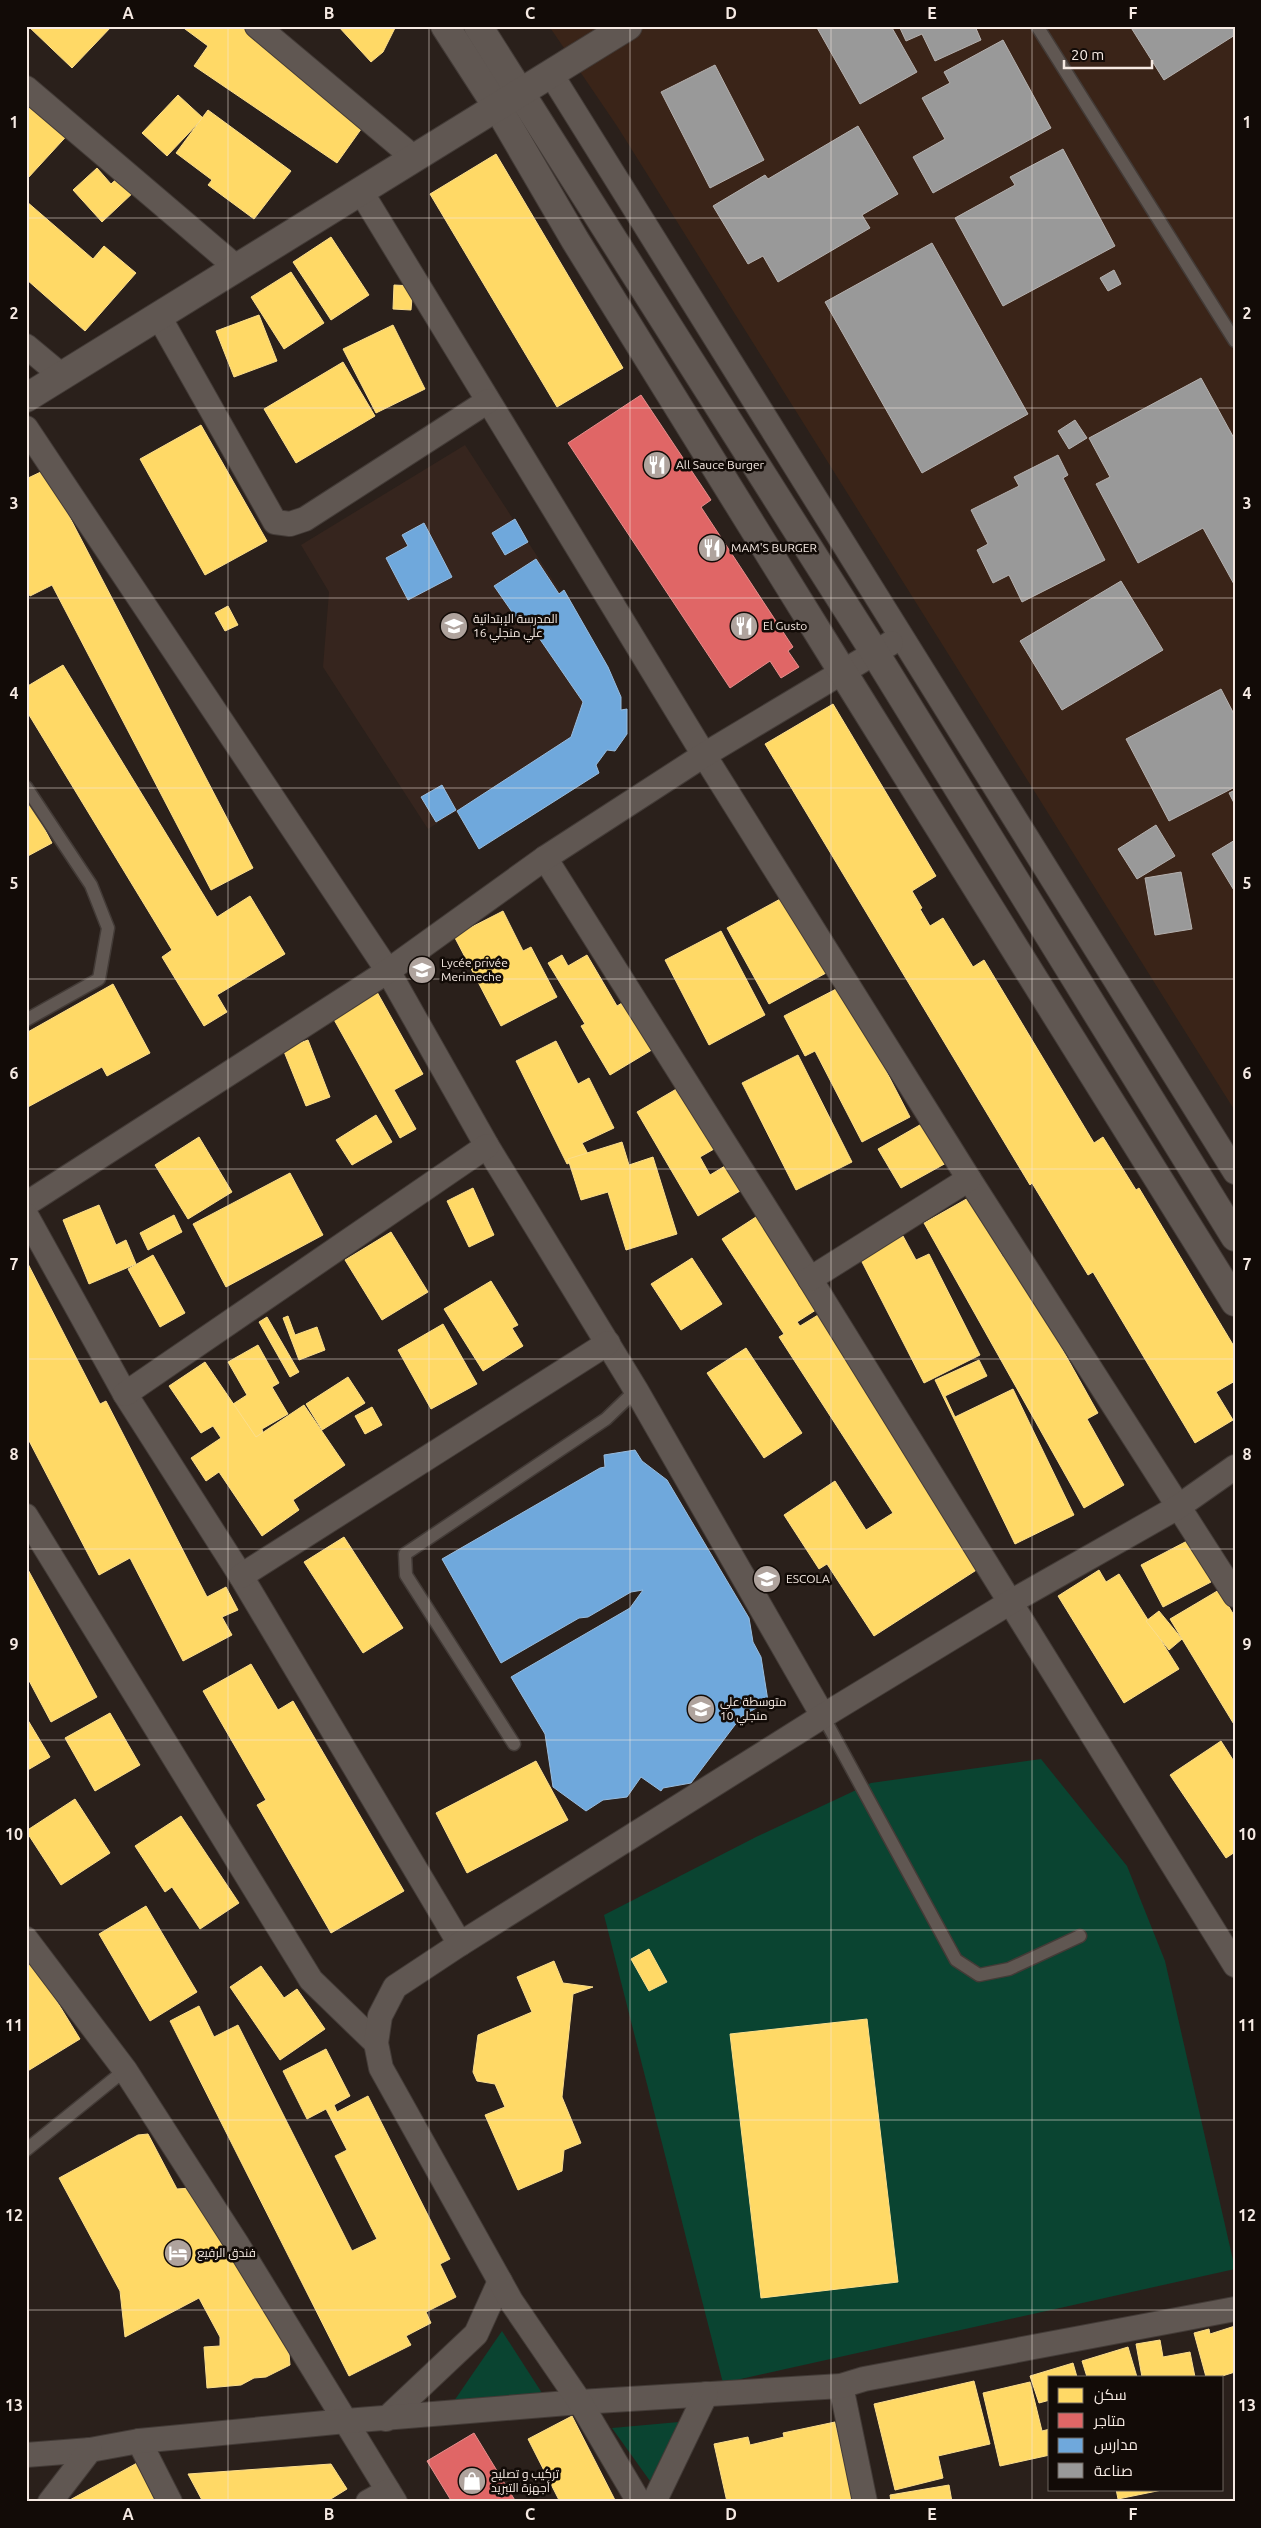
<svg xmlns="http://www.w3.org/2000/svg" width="1261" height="2528" viewBox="0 0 1261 2528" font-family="Ubuntu,Cairo,sans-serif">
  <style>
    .built { fill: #3a2418 }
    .education { fill: #36251e }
    .green { fill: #0a4431 }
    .homes { fill: #ffd966; stroke: #fcde8c }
    .shops { fill: #e06666; stroke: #e78e8c }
    .schools { fill: #6fa8dc; stroke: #98bcde }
    .industry { fill: #999; stroke: #b5b1af }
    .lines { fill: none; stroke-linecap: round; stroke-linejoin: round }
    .lane-casing { stroke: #433b37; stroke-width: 15 }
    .street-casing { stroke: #433b37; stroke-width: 26 }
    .secondary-casing { stroke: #433b37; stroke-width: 30 }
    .lane { stroke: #605752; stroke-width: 12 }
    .street { stroke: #605752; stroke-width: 24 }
    .secondary { stroke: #605752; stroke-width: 28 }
    .grid { fill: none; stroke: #f6eae3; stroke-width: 1; stroke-opacity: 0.55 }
    .labels { text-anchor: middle; stroke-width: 5; stroke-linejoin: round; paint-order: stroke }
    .poi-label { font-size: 12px; fill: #f6eae3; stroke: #120b07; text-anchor: start }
    .neatline { fill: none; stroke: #f6eae3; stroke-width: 2 }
    .grid-label { font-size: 16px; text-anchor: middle; font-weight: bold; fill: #f6eae3 }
  </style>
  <rect width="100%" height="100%" fill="#2a201b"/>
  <polygon class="built" points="549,26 1235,26 1235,1111 617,126"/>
  <polygon class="education" points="465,445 604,659 618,691 619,712 473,833 455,812 428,829 323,667 329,592 301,545"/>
  <g class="green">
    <polygon points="1041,1759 1127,1866 1165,1961 1235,2269 723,2383 604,1915 756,1837 871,1783"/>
    <polygon points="502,2331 542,2393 454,2401"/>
    <polygon points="679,2422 650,2481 612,2428"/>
  </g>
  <g class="homes">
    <polygon points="28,26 112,26 72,68"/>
    <polygon points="181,26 258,26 366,102 359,111 369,118 337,163 194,66 208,46"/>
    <polygon points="338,26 396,26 383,52 371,62"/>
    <polygon points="26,86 73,129 28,178 26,176"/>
    <polygon points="178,95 203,118 167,156 142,133"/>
    <polygon points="208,110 291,171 254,219 208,185 212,180 176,153"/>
    <polygon points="496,154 623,368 557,407 430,194"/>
    <polygon points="97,168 111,184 122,174 136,190 102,222 73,190"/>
    <polygon points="26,201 93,259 104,246 136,273 85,331 26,279"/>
    <polygon points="331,237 369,295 331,320 293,262"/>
    <polygon points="291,272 324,323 284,349 251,297"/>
    <polygon points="394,285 413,286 411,310 393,309"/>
    <polygon points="259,315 277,361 234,377 216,331"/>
    <polygon points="393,325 425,389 376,413 343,349"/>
    <polygon points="343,362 375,416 296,463 264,409"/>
    <polygon points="201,425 267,541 205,575 140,459"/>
    <polygon points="45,470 253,868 211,890 52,585 30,596 26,589 26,479"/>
    <polygon points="228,606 238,625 225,631 215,613"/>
    <polygon points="63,665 217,917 250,896 285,954 217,995 227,1012 204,1026 162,957 172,950 26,710 26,687"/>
    <polygon points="833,704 936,876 912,891 922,908 920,909 930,926 943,918 973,967 984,960 1094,1143 1103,1137 1136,1190 1139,1188 1235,1348 1235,1381 1216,1392 1233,1420 1195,1443 1093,1272 1088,1275 1032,1183 1030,1185 765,744"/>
    <polygon points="26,794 52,843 26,857"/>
    <polygon points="784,897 826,973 769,1004 727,928"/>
    <polygon points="503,911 523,951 531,947 557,997 501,1026 454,936"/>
    <polygon points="721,931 765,1015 709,1045 665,960"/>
    <polygon points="562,955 568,966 587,955 617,1006 627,1000 655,1048 610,1075 581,1026 585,1024 548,963"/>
    <polygon points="113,984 150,1053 107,1076 102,1067 26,1108 26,1033"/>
    <polygon points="842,986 910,1117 862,1142 815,1051 805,1056 784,1016"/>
    <polygon points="377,992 423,1074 394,1090 416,1129 400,1138 332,1016"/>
    <polygon points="308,1040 330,1097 306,1106 283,1049"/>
    <polygon points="556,1041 578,1084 589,1078 614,1128 582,1143 588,1154 567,1164 516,1061"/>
    <polygon points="798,1055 852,1162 796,1190 742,1083"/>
    <polygon points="685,1084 721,1145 700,1157 710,1175 725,1166 740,1191 698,1216 637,1112"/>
    <polygon points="376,1115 392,1142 352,1165 336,1140"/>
    <polygon points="925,1122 948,1162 901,1188 878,1149"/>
    <polygon points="199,1137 232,1192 188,1219 155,1165"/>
    <polygon points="622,1142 629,1165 653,1157 677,1234 626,1250 608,1192 581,1200 568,1159"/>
    <polygon points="290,1173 323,1235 226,1287 193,1224"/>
    <polygon points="473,1188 494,1235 469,1247 447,1201"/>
    <polygon points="970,1197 1003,1257 1009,1254 1098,1413 1087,1419 1124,1485 1084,1508 924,1223"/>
    <polygon points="99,1205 116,1245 126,1240 136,1264 89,1284 63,1220"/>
    <polygon points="174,1215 182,1232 148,1250 140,1233"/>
    <polygon points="759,1215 819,1308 797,1322 800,1326 823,1312 932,1479 923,1485 978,1569 874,1636 827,1564 819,1569 784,1515 835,1481 866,1530 893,1513 779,1337 784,1334 722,1239"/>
    <polygon points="391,1232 428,1292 382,1320 345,1260"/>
    <polygon points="903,1236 916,1260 929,1254 980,1355 924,1383 860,1258"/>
    <polygon points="153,1255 185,1313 160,1327 128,1269"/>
    <polygon points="692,1258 722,1304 681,1330 651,1284"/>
    <polygon points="26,1260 100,1404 106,1401 207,1597 226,1587 238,1610 222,1617 232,1635 183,1661 130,1558 99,1575 26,1435"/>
    <polygon points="491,1281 518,1325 512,1328 523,1346 483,1371 444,1309"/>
    <polygon points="288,1316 295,1335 317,1327 325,1350 299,1360 283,1318"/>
    <polygon points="267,1317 299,1372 290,1377 259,1322"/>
    <polygon points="443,1324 477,1384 431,1409 398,1350"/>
    <polygon points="258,1345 279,1383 272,1387 288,1414 262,1429 263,1433 254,1439 233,1404 247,1395 228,1362"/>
    <polygon points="746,1348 802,1433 764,1458 707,1373"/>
    <polygon points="979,1360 987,1376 945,1396 955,1417 1013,1389 1074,1515 1015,1544 935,1380"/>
    <polygon points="205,1362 256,1437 304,1405 345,1465 293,1500 299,1510 262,1536 219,1472 206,1481 191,1458 221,1438 213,1426 201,1433 169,1386"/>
    <polygon points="348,1377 365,1403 322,1430 306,1404"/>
    <polygon points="372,1407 382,1425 365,1434 355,1416"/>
    <polygon points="344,1537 403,1628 363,1653 304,1562"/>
    <polygon points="1189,1540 1211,1582 1163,1607 1141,1565"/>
    <polygon points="26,1566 97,1697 51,1722 26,1675"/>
    <polygon points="1099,1570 1106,1582 1119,1574 1179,1669 1124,1703 1058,1596"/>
    <polygon points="1219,1590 1235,1617 1235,1726 1170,1619"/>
    <polygon points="1159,1611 1182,1639 1169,1650 1146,1621"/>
    <polygon points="251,1664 278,1710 293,1701 404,1891 331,1933 257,1805 266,1800 203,1691"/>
    <polygon points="110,1713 140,1765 95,1791 65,1738"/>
    <polygon points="26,1717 50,1757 26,1771"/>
    <polygon points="1221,1741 1235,1763 1235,1852 1226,1858 1170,1775"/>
    <polygon points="536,1761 568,1820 467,1873 436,1813"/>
    <polygon points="75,1799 110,1853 61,1885 26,1831"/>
    <polygon points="181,1816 239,1903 200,1929 172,1887 165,1892 135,1846"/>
    <polygon points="146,1906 197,1992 150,2021 99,1934"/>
    <polygon points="649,1949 667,1982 649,1991 631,1959"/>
    <polygon points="26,1951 80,2039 26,2072"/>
    <polygon points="554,1961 563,1983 593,1987 573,1994 562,2097 581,2143 564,2150 562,2171 518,2190 485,2115 505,2107 495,2084 477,2081 473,2072 478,2035 532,2012 517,1977"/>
    <polygon points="261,1966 284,1998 297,1989 325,2029 280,2060 230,1987"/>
    <polygon points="199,2006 214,2037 238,2025 352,2251 377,2239 335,2156 347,2150 326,2109 307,2119 283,2071 326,2049 350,2096 334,2105 337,2112 368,2096 450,2259 440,2264 456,2297 426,2312 431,2323 406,2336 411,2345 349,2376 170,2021"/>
    <polygon points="867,2019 898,2282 761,2298 730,2034"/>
    <polygon points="148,2134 177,2189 191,2188 227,2254 240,2253 288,2342 290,2365 266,2377 254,2378 241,2385 207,2388 204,2347 220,2346 220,2337 199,2298 125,2337 120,2291 59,2178 138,2135"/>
    <polygon points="1235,2326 1235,2372 1219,2377 1206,2377 1194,2333 1209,2329 1210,2334"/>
    <polygon points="1160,2340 1163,2357 1190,2352 1195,2377 1142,2377 1136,2344"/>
    <polygon points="1128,2347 1137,2377 1087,2377 1082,2361"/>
    <polygon points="1073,2363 1077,2377 1050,2377 1050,2400 1039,2403 1030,2376"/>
    <polygon points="974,2381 990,2444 938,2456 943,2478 895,2490 874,2404"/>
    <polygon points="1030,2382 1042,2431 1050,2429 1050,2455 1000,2466 983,2393"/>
    <polygon points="572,2416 616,2502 560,2502 528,2439"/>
    <polygon points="835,2422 853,2502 727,2502 714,2444 748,2437 750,2445 784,2437 783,2433"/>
    <polygon points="137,2463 159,2502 68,2501"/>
    <polygon points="331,2464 347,2489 326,2502 203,2502 188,2474"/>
    <polygon points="949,2485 952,2502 891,2502 890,2495"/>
    <polygon points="1116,2489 1162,2489 1162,2490 1118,2499"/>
  </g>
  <g class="shops">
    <polygon points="641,395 711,500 701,507 793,647 788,651 799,667 781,678 770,661 730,688 568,443"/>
    <polygon points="474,2433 516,2502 452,2502 427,2461"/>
  </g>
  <g class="schools">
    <polygon points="515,519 528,542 505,555 492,533"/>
    <polygon points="424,523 452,577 408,600 386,558 408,546 402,535"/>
    <polygon points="536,559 559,594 564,590 608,667 621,697 621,710 627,709 627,734 615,751 607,750 596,765 599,773 479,849 457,811 571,737 583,702 526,619 519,622 494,586"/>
    <polygon points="442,785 456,810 436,822 421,797"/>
    <polygon points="635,1450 642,1461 667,1480 749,1618 753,1642 761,1657 768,1701 741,1717 691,1783 663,1788 661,1791 641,1777 627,1797 603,1800 586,1811 553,1787 545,1734 511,1677 630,1608 643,1590 631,1592 588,1617 579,1618 501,1663 442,1559 600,1468 605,1467 604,1455"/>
  </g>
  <g class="industry">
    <polygon points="816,26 891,26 917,72 860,104"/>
    <polygon points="899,26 975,26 981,40 935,61 922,34 906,41"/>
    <polygon points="1130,26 1235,26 1235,35 1164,80"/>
    <polygon points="1003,40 1051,128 933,193 913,157 945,139 922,98 950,83 944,72"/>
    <polygon points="715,65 764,160 710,188 661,92"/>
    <polygon points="858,126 898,194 862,215 870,228 778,282 763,256 748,264 713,206 765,175 768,179"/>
    <polygon points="1063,149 1115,246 1003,306 955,218 1015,185 1010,177"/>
    <polygon points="932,243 1028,414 922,473 825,302"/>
    <polygon points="1114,270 1121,284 1108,291 1100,278"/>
    <polygon points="1201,378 1235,440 1235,586 1203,528 1138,563 1096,484 1110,477 1089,438"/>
    <polygon points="1075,420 1087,438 1069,449 1058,431"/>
    <polygon points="1058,455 1068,475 1063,478 1105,560 1022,602 1009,575 993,583 977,550 988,544 971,510 1019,486 1014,477"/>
    <polygon points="1121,581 1163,650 1062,710 1020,641"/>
    <polygon points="1221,689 1235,716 1235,787 1169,821 1126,739"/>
    <polygon points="1235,790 1235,805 1229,793"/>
    <polygon points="1156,825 1175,856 1137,879 1118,849"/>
    <polygon points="1235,840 1235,892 1212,854"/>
    <polygon points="1181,872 1192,929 1155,935 1145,878"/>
  </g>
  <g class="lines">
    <defs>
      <g id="lane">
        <polyline points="1037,26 1235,341"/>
        <polyline points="26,787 91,885 108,928 99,979 26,1020"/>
        <polyline points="823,1716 956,1960 979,1975 1009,1969 1080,1936"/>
        <polyline points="514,1744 406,1575 405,1554 606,1419 636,1390"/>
        <polyline points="26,2150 125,2070"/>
      </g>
      <g id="street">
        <polyline points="257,26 413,157"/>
        <polyline points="551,74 1235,1172"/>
        <polyline points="26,88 236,267"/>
        <polyline points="360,190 704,755 969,1179 1235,1595"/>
        <polyline points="158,315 275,522 290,524 305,519 488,401"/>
        <polyline points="26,346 62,376"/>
        <polyline points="26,428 388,971 487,1146 636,1390 823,1716"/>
        <polyline points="545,858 810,1279 1235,1965"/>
        <polyline points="26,1204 388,971 545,858 704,755 891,643"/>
        <polyline points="26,1215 125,1394 241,1576 460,1944"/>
        <polyline points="810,1279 969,1179"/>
        <polyline points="125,1394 487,1146"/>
        <polyline points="26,1516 311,1980 376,2043"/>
        <polyline points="241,1576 608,1343"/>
        <polyline points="26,1939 125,2070 237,2244 395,2502"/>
        <polyline points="841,2386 865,2502"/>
        <polyline points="386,2419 476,2334 500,2281"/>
        <polyline points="139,2441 170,2502"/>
        <polyline points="26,2455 90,2450 139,2441 346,2421 580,2402 841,2386 864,2379 1235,2309"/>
        <polyline points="50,2502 90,2450"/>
        <polyline points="368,2502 388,2491"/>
        <polyline points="639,2502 580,2402 511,2301 381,2068 376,2043 380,2016 395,1987 460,1944 823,1716 1009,1603 1178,1507 1235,1467"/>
        <polyline points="654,2502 706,2394"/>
      </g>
      <g id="secondary">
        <polyline points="445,26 498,108 575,240 842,671 1235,1302"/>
        <polyline points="478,26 875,653 1235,1237"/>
        <polyline points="26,398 628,26"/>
      </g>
    </defs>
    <use href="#lane" class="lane-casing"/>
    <use href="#street" class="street-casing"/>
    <use href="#secondary" class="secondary-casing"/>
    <use href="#lane" class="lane"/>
    <use href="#street" class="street"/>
    <use href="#secondary" class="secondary"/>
  </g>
  <path class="grid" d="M228,26V2502M429,26V2502M630,26V2502M831,26V2502M1032,26V2502M26,218H1235M26,408H1235M26,598H1235M26,788H1235M26,979H1235M26,1169H1235M26,1359H1235M26,1549H1235M26,1740H1235M26,1930H1235M26,2120H1235M26,2310H1235"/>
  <defs>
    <symbol id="restaurant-disc" viewBox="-11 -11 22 22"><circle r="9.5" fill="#afa39d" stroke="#120b07"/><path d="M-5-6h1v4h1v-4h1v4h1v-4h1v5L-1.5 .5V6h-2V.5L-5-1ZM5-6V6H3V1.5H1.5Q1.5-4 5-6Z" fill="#fff"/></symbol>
    <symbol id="school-disc" viewBox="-11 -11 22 22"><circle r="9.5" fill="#afa39d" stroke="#120b07"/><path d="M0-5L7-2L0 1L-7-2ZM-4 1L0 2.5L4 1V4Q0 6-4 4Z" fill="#fff"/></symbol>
    <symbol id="hotel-disc" viewBox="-11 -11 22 22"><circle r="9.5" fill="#afa39d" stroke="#120b07"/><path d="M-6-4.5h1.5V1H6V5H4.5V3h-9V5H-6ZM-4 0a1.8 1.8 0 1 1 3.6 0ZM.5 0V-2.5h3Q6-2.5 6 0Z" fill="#fff"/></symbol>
    <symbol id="shop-disc" viewBox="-11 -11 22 22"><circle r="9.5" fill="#afa39d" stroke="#120b07"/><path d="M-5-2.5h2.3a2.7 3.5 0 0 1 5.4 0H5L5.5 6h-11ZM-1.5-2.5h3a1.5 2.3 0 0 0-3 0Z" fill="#fff"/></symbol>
  </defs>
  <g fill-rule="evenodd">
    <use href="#restaurant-disc" x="641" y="449" width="32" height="32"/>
    <use href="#restaurant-disc" x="696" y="532" width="32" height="32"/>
    <use href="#school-disc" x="438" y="610" width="32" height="32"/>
    <use href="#restaurant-disc" x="728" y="610" width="32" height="32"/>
    <use href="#school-disc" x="406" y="954" width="32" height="32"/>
    <use href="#school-disc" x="751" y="1563" width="32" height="32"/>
    <use href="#school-disc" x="685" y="1693" width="32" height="32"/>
    <use href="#hotel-disc" x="162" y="2237" width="32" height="32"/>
    <use href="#shop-disc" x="456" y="2465" width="32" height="32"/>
  </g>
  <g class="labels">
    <g class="poi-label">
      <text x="676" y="469">All Sauce Burger</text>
      <text x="731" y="552">MAM'S BURGER</text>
      <text x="473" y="623">المدرسة الإبتدائية<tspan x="473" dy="14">علي منجلي 16</tspan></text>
      <text x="763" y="630">El Gusto</text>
      <text x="441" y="967">Lycée privée<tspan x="441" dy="14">Merimeche</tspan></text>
      <text x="786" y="1583">ESCOLA</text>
      <text x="720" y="1706">متوسطة علي<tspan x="720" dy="14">منجلي 10</tspan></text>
      <text x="197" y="2257">فندق الرفيع</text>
      <text x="491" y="2478">تركيب و تصليح<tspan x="491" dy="14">أجهزة التبريد</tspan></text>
    </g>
  </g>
  <rect width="1261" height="2528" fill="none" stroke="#120b07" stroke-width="55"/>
  <rect x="1048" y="2376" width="175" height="115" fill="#120b07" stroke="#6d645f"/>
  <rect x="1058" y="2388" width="25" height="15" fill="#ffd966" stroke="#6d645f"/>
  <text x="1094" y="2400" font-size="15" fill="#f6eae3">سكن</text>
  <rect x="1058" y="2413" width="25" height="15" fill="#e06666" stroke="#6d645f"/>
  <text x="1094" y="2426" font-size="15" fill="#f6eae3">متاجر</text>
  <rect x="1058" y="2438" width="25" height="15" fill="#6fa8dc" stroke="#6d645f"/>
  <text x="1094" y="2450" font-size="15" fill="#f6eae3">مدارس</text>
  <rect x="1058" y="2463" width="25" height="15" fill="#999999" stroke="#6d645f"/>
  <text x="1094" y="2476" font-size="15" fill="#f6eae3">صناعة</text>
  <path d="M1064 60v8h88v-8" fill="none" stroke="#f6eae3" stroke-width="2.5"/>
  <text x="1071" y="60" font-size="15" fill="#f6eae3" stroke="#120b07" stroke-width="4" paint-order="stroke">20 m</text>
  <rect x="28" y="28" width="1206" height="2472" class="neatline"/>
  <g class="grid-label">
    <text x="128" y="19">A</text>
    <text x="329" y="19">B</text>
    <text x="530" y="19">C</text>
    <text x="731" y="19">D</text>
    <text x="932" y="19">E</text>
    <text x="1133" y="19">F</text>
    <text x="14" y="128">1</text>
    <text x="1247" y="128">1</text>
    <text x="14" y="319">2</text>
    <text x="1247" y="319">2</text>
    <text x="14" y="509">3</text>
    <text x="1247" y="509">3</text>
    <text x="14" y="699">4</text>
    <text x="1247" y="699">4</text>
    <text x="14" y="889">5</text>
    <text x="1247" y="889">5</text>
    <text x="14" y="1079">6</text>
    <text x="1247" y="1079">6</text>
    <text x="14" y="1270">7</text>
    <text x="1247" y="1270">7</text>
    <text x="14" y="1460">8</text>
    <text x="1247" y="1460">8</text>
    <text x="14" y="1650">9</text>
    <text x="1247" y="1650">9</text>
    <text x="14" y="1840">10</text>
    <text x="1247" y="1840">10</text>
    <text x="14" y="2031">11</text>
    <text x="1247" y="2031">11</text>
    <text x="14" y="2221">12</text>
    <text x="1247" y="2221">12</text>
    <text x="14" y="2411">13</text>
    <text x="1247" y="2411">13</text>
    <text x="128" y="2520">A</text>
    <text x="329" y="2520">B</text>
    <text x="530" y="2520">C</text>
    <text x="731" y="2520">D</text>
    <text x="932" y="2520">E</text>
    <text x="1133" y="2520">F</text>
  </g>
</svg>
